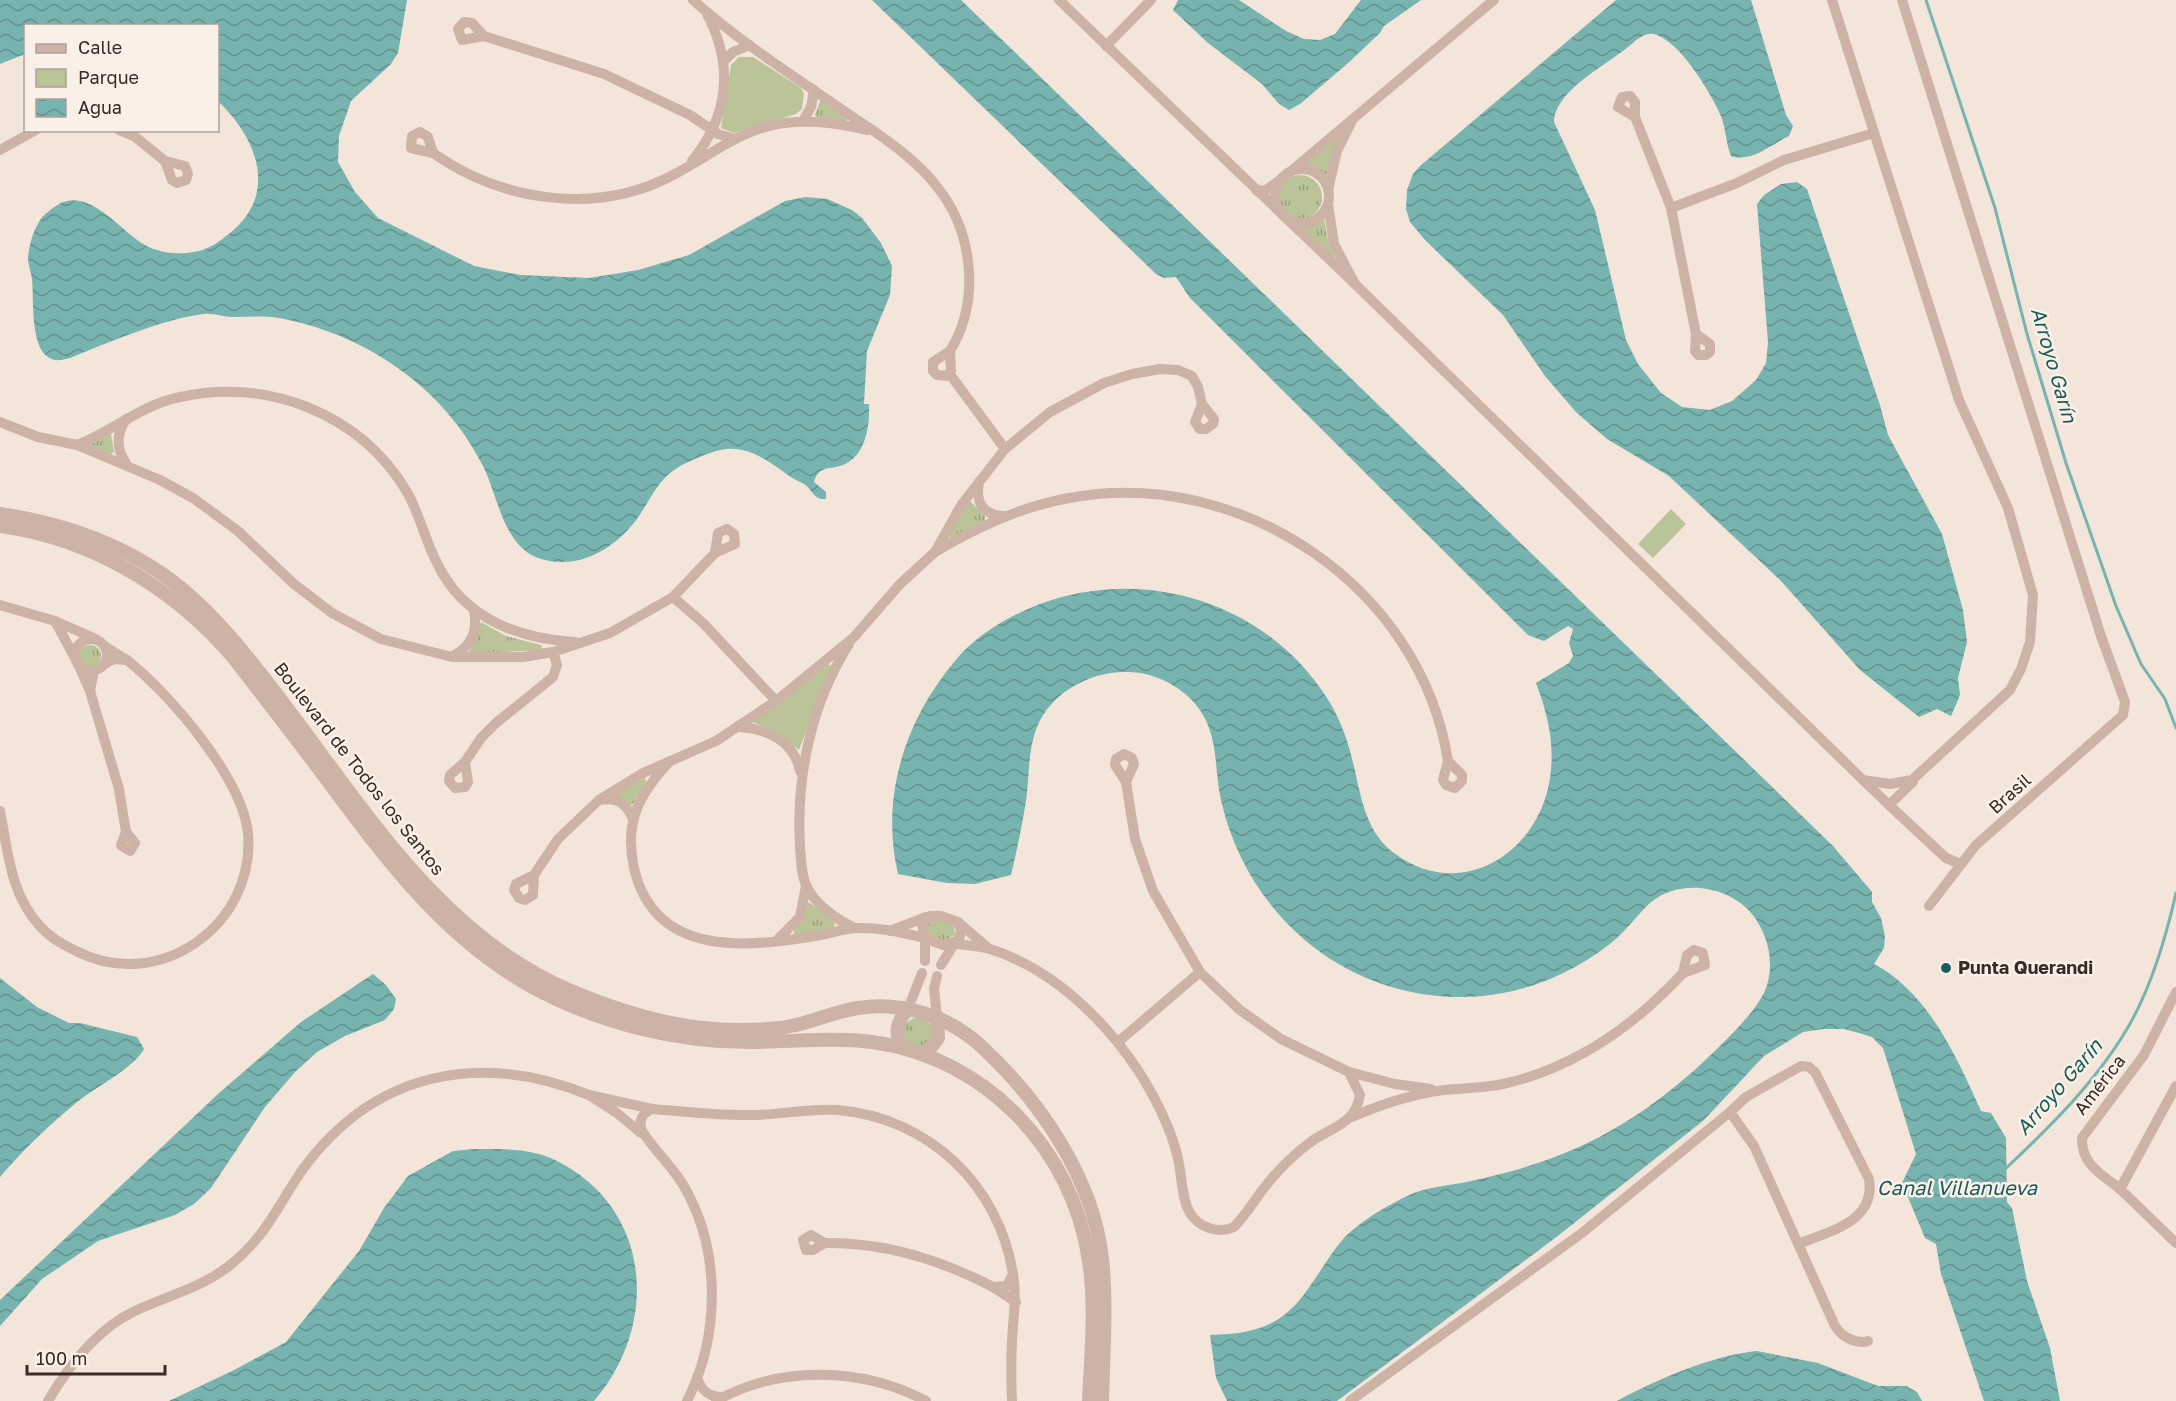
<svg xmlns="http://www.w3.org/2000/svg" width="2176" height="1401" viewBox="0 0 2176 1401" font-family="'Golos Text',sans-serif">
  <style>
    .grass { fill: url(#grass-tufts) }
    .park { fill: #bbc499 }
    .water { fill: url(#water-waves) }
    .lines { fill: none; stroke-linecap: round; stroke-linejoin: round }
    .stream { stroke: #77b3af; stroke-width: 3 }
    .minor { stroke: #cdb3a6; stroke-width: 10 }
    .tertiary { stroke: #cdb3a6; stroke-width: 14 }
    .poi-dot { fill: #195d5a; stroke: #fbf0e7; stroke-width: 2 }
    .labels { text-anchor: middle; stroke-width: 5; stroke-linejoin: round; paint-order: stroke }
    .street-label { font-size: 18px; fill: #382b27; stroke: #fbf0e7 }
    .poi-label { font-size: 18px; font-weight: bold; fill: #382b27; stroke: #fbf0e7; text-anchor: start }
    .water-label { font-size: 20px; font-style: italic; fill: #195d5a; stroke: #fbf0e7 }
  </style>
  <defs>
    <pattern id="grass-tufts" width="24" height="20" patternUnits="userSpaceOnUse" patternTransform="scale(1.5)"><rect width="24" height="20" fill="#bbc499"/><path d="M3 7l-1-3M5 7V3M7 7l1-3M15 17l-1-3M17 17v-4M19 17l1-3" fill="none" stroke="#999f7d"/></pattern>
    <pattern id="water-waves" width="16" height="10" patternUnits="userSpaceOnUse" patternTransform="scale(1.5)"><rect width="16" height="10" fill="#77b3af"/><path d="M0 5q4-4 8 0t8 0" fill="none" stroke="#63928e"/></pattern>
  </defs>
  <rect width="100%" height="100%" fill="#f4e5db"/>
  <g class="grass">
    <polygon points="823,100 848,116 846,123 817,119 815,115 820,101"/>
    <polygon points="1341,132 1326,176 1315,169 1303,166"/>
    <circle cx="1300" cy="197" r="22"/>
    <polygon points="1324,218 1328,240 1337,263 1301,229 1314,225"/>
    <polygon points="111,434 114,452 111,454 91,448 91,444"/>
    <polygon points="969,500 985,516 985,520 951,538 948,535"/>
    <polygon points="481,622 506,636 541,645 543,650 468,654"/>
    <circle cx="90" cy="656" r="11"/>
    <polygon points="645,778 646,782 633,804 629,806 615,795"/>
    <polygon points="809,902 835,923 833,930 794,936 794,930"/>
    <polygon points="938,919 954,925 955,935 942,941 928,935 925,924"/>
    <circle cx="918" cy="1033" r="15"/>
  </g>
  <g class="park">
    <polygon points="739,57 753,57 801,88 804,94 802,109 796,114 734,133 721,128 731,65"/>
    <polygon points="1671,509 1686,524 1653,558 1638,544"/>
    <polygon points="828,664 831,666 799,750 781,736 753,722"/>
  </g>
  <g class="water">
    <path d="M0,0H407L398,53L391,64L351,101L339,136L338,162L355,192L378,218L474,266L521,275L589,278L638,270L689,255L785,201L806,197L827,199L852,210L862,218L881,243L892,266L890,295L867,351L864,404H869C870,425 866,456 843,465C829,470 819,465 814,482L826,492V499C813,500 813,490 804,484C799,481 793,479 788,475C768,461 747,444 720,450C705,454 680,464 669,474C656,485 648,503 639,516C617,548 578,572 538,558C504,546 498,497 484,468C446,390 369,336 284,319C267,315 249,317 232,317C223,317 214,313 204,314C165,318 107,343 70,358C62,360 55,362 48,357C30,346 34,298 32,279C31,272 28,264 28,257C29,246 33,231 39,222C42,215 53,208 59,204C90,187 121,232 145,245C159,253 178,255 194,252C208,250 219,242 230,233C279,194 257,138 218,101V26H26L25,54L0,64Z"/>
    <path d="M872,0H961L1833,846L1872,892V902L1881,918L1885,936L1884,948L1874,964C1929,993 1957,1058 1981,1111L1991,1113L2006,1138L2007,1202L2012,1208L2027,1281L2050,1348L2060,1401H1984L1941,1274L1936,1244L1925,1238L1902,1183L1916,1154L1883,1048L1872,1037L1859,1033L1844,1029H1824L1803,1032L1764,1056L1704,1120L1559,1235L1337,1401H1227L1216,1378L1210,1335C1258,1334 1285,1325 1312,1283C1323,1268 1332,1251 1345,1237C1362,1220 1385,1207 1407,1196C1427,1186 1450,1186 1471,1181C1498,1175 1526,1168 1552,1158C1618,1134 1673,1093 1722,1044C1737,1029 1754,1012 1764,993C1776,967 1769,935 1752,914C1728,885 1679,878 1650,903C1636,916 1625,932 1611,943C1596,955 1580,965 1563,973C1515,997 1459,1003 1407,991C1313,970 1242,894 1221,800C1214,769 1219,738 1200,710C1185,688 1155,672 1128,672C1088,671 1045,695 1034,736C1028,756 1029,780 1026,801C1022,826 1017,850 1011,875L975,884L947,883L898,874C880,797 905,720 955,661C976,635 1009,616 1040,604C1144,565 1266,602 1327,698C1338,715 1346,735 1351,755C1361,790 1362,829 1394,853C1460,903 1539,854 1550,778C1555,744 1548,715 1536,683L1569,663L1573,656L1569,643L1573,629L1568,626L1544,641L1528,635L1190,298L1176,277L1164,278L1156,274Z"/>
    <polygon points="1178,0 1239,0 1286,31 1304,39 1320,40 1335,34 1361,0 1421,0 1384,26 1380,33 1347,64 1300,104 1289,110 1279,104 1262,84 1208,43 1173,10"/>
    <path d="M1616,0H1751L1786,115L1793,126L1789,136C1770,145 1752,163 1731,156C1726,144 1726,129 1721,116C1711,93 1679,39 1653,34C1646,33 1642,37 1636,40C1613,63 1556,87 1554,122L1595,210L1626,340L1638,364L1661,393L1682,407L1710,410L1732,401L1756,380L1766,363L1768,342L1757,204L1764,195L1781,184L1797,182L1807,189L1880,405L1888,435L1942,534L1963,610L1967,642L1958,678L1960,695L1951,716L1937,709L1919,717L1860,670L1782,582L1669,476L1607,439L1576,412L1545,376L1503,315L1425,240L1410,222L1406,209L1407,190L1413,174L1420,166Z"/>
    <polygon points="373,974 386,985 396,999 394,1009 385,1020 345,1036 317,1052 295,1072 265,1107 211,1188 194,1204 175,1215 98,1241 42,1279 0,1326 0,1300 218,1094 301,1022"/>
    <path d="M0,978L37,1007L69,1023H80L137,1037L144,1049C134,1068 95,1087 76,1103C49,1125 23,1150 0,1177Z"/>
    <path d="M474,1149C501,1149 530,1148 555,1160C652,1207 660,1325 594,1401H169L234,1370L286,1342L359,1251L384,1208L408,1176L453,1151Z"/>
    <path d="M1757,1351L1818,1363L1878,1386H1906L1917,1392L1922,1401H1617C1655,1380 1713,1355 1757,1351Z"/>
  </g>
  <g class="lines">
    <g class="stream">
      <polyline points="1926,0 1995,208 2027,334 2066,463 2116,606 2141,664 2165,699 2176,728"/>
      <path d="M2003,1171C2051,1126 2099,1079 2131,1022C2153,982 2166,937 2176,893"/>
    </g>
    <g class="minor">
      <path d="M693,0C740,42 795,77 847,113C879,135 915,157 938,188C974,234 980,302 950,351"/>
      <polyline points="1059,0 1355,284 1334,244 1328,204"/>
      <polyline points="1902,0 2101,636 2125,702 2123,715 1976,845 1929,906"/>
      <polygon points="464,22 472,23 484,36 462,40 458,29"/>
      <polyline points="484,36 604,74 690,115 718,134 735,139"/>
      <polyline points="1106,46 1151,0"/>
      <polyline points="724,61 733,52 750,45"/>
      <polygon points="1630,96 1635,102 1635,117 1618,107 1622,97"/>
      <polyline points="1635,117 1671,208 1696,334"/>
      <polyline points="803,121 811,107 814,90"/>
      <polyline points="119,130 134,136 165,161"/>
      <polygon points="420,132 428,137 433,153 411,148 412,136"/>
      <polyline points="0,150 36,130"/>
      <path d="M433,153C503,202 598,216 675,174C708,157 736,133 773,125C804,118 837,123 868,130"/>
      <polygon points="165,161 185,166 188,174 186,180 177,183 172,180"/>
      <path d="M692,161C729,116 734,65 707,14"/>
      <circle cx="1302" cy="196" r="27"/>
      <polyline points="1328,190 1337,151 1351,123"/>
      <polyline points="1257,191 1266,190 1284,177 1494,0"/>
      <polyline points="1671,208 1737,183 1784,160 1874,133"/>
      <polyline points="1355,284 1863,780 1890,784 1912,780 2010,690 2021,669 2030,642 2033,595 2008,508 1959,400 1832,0"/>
      <polygon points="1696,334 1710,344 1710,352 1706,355 1698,355 1695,351"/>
      <polygon points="950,351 951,371 947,376 937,375 933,371 933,362"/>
      <polyline points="949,373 1005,449"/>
      <polygon points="1202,404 1214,419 1213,424 1206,429 1200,429 1195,422"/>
      <polyline points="0,422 38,437 77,445 160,480 193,498 238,531 294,584 332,613 381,639 452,657 523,657 553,652 610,633 673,597 715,553"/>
      <path d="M77,445C113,431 141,405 180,397C268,378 360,413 407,492C420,515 425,540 437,563C463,618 518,639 575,642"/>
      <path d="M126,463C116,448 116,435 126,419"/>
      <path d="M979,482C975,502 983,515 1003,516"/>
      <polygon points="727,529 734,534 735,544 715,553 718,533"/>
      <path d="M935,552C978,527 1020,507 1069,498C1241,466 1421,587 1448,761"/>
      <polyline points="673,597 703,623 776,701 854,637 900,584 935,552 962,504 1005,449 1050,412 1104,383 1132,374 1160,369 1178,370 1192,376 1198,387 1202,404"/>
      <polyline points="0,605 55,621"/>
      <circle cx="91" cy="655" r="16"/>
      <path d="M849,644C811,704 796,776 800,846C801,859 801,876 807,887C816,905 837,920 855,928"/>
      <path d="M453,656C472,646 478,631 474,610"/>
      <polyline points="75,658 55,621 96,639"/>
      <polyline points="104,664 114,659 127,660 104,646"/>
      <polyline points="79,666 90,691 94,670"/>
      <polyline points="90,691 119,789 126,832"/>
      <path d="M740,727C768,729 794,741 800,771"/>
      <polygon points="1124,754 1132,758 1134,764 1126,782 1115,765 1116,759"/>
      <path d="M670,761C639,794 624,822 634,868C655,960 751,947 821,935C833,933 845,928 857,928C880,927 903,933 925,938V961"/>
      <polygon points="1448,761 1462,775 1462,781 1455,788 1446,785 1443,780"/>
      <polyline points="465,762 481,738 496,723 553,677 557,665 553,652"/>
      <polygon points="465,762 468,782 465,787 455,788 449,781 450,775"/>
      <polyline points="1863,780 1889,805 1913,782"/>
      <path d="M599,800C616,797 625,802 632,817"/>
      <polyline points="1889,805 1946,858 1961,864"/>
      <path d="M0,811C8,851 10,893 39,925C49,937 63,945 76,951C160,994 256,924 248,833C242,778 170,694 127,660"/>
      <polygon points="126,832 135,843 130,851 121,845"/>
      <polyline points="534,875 558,839 599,800 643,773 716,741 776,701"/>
      <polygon points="534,875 533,895 525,900 519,898 514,890 516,884"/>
      <polygon points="930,916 941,916 958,922 961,930 959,940 943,945 925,938 922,924"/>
      <polyline points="958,922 987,947"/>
      <polyline points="890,931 926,917"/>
      <polyline points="778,939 800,917 806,886"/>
      <polygon points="1694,950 1703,953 1705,965 1683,973 1687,955"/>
      <path d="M941,965L954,944C966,945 979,946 990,949C1069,974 1136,1051 1167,1125C1172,1137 1177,1151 1179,1164C1182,1179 1182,1200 1190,1213C1199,1228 1219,1234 1234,1227C1247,1214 1256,1197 1268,1183C1280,1168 1297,1152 1312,1141C1334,1126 1355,1124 1360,1095L1349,1072L1281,1039L1240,1010L1200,972L1153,891L1135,839L1126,782"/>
      <polyline points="908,1009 922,973"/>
      <polyline points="937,1017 934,989 937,976"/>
      <polyline points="1118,1042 1200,972"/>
      <polyline points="1349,1072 1395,1084 1431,1089"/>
      <polyline points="2176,1086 2120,1189 2176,1243"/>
      <path d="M1730,1112L1746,1097L1801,1066L1809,1067L1815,1072L1869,1179C1876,1222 1830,1231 1798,1244"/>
      <path d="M1352,1117C1382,1104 1412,1094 1444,1090C1464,1088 1484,1088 1503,1084C1575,1068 1634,1026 1683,973"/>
      <polyline points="641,1133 617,1113 589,1095 652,1109"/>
      <path d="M2120,1189C2101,1174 2081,1164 2082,1138L2144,1055L2176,992"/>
      <polygon points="811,1235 825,1243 813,1250 806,1250 803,1240"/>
      <path d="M825,1243C884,1242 941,1260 993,1287"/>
      <polyline points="1013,1274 1007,1286 993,1287 1016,1302"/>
      <path d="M697,1377C701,1391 709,1397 723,1397"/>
      <path d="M48,1401C69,1365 97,1329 135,1311C167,1296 201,1288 229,1266C265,1238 278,1205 303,1169C375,1071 480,1051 589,1095"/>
      <path d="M687,1401C720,1336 721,1252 685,1188C673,1166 653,1150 641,1129C639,1119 643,1113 652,1109C687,1112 722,1116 757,1115C784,1114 811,1108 838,1110C929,1118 999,1185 1013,1274C1017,1297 1013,1319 1012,1342C1011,1362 1011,1381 1012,1401"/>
      <path d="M716,1401C780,1365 862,1367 926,1401"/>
      <path d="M1350,1401L1582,1233L1730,1112L1754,1146L1835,1326C1841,1336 1856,1345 1868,1341"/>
    </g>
    <g class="tertiary">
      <path d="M0,514C65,523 131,547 182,589C219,620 248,657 277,695C361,804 439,936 571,991C623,1013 684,1031 741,1030C759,1030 778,1029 796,1025C817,1020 837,1011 858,1008C902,1001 949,1016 982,1047C1040,1101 1093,1178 1102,1258C1107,1305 1103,1353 1102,1401"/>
      <path d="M0,526C93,539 174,588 234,658C266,700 299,742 331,785C388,862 446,939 531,986C598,1023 676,1042 751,1042C792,1042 832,1037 872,1042C985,1057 1073,1149 1089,1261C1096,1307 1091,1355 1089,1401"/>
      <path d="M901,1047C895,1032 897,1021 908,1009"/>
      <polyline points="925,1055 938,1038 937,1017"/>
    </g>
  </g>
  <circle class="poi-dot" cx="1946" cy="968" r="6"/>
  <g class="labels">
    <g class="street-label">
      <text transform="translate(359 769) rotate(52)" y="6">Boulevard de Todos los Santos</text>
      <text transform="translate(2010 794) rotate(-42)" y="6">Brasil</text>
      <text transform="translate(2100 1085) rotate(-52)" y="6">América</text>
    </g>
    <g class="poi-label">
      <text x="1958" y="974">Punta Querandi</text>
    </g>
    <g class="water-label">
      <text transform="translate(2054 365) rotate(74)" y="7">Arroyo Garín</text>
      <text transform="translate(2059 1087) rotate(-49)" y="7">Arroyo Garín</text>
      <text x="1957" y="1195">Canal Villanueva</text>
    </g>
  </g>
  <rect x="24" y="24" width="195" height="108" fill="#fbf0e7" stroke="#ada19a" stroke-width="1.5"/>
  <rect x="36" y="44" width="30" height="9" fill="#cdb3a6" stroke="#ada19a" stroke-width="1.5"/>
  <text x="78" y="54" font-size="18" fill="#382b27">Calle</text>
  <rect x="36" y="69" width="30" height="18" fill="#bbc499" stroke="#ada19a" stroke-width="1.5"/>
  <text x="78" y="84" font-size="18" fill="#382b27">Parque</text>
  <rect x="36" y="99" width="30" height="18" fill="url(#water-waves)" stroke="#ada19a" stroke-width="1.5"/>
  <text x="78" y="114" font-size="18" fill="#382b27">Agua</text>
  <path d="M27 1365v9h138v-9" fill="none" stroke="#382b27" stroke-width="3"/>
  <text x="36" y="1365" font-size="18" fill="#382b27" stroke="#fbf0e7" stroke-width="4.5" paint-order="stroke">100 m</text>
</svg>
